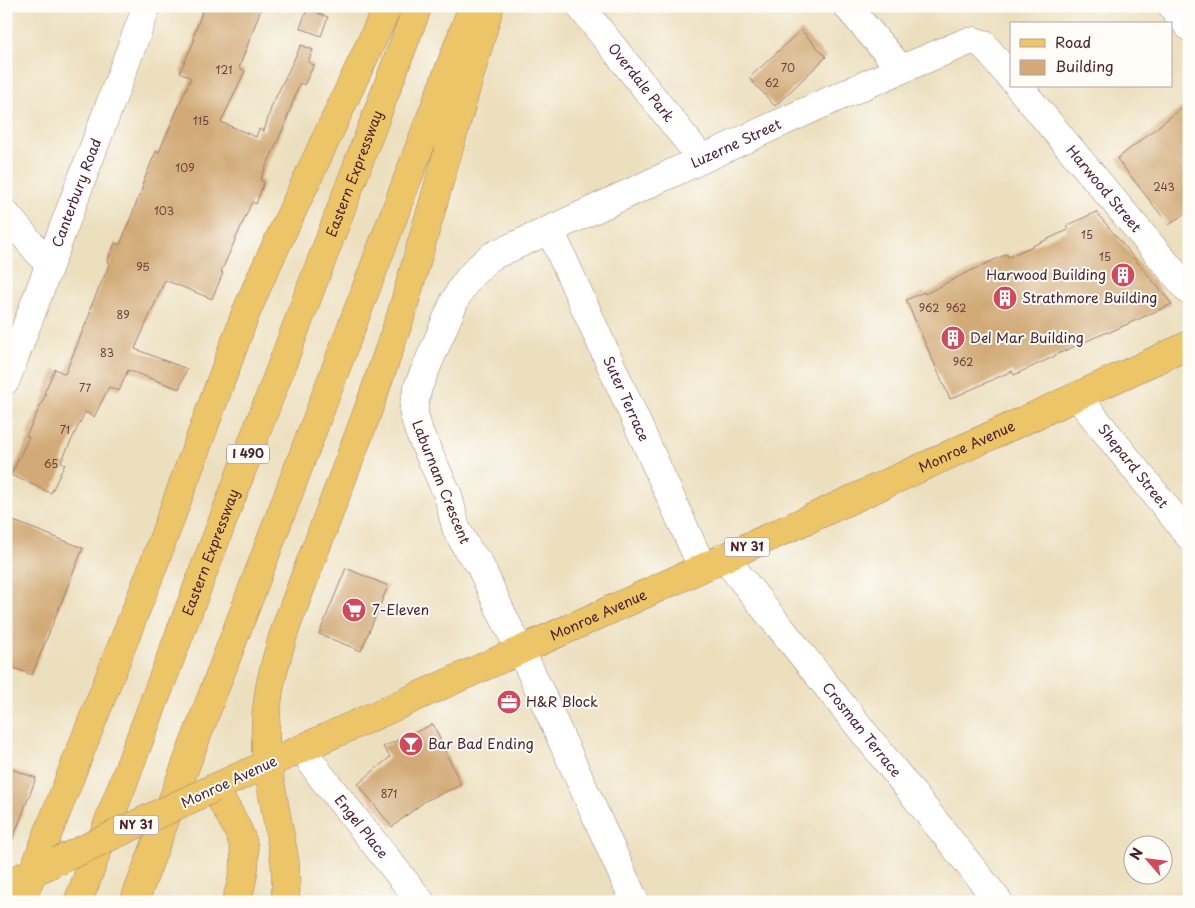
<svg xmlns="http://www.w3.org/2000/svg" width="1195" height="908" viewBox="0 0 1195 908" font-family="'Playpen Sans',sans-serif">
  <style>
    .building { fill: #d2aa77 }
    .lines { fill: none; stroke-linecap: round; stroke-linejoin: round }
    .minor-casing { stroke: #9b7f74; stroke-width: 29 }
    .major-casing { stroke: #9b7f74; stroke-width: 29 }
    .highway-casing { stroke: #9b7f74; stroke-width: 29 }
    .minor { stroke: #fff; stroke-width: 28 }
    .major { stroke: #ecc569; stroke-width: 28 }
    .highway { stroke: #ecc569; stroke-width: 28 }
    .major-bridge-casing { stroke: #9b7f74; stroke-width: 29; stroke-linecap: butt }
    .major-bridge { stroke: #ecc569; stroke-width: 28 }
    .labels { text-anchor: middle; stroke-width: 4; stroke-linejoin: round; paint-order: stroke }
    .number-label { font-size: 11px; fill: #6c423e }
    .shield { fill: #fdfcf7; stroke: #806168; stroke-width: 1 }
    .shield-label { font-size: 12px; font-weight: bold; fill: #4a1f2b }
    .street-label { font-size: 14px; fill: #4a1f2b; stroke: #fdfcf7 }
    .poi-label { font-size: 14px; fill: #4a1f2b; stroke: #fdfcf7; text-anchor: start }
  </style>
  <rect width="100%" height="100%" fill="#fdfcf7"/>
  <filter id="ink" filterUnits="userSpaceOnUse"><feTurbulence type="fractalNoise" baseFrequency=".02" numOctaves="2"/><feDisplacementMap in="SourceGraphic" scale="10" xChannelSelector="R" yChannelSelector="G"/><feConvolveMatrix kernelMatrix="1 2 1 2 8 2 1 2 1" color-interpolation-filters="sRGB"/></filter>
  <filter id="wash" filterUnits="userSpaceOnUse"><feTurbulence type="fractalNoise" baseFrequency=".0096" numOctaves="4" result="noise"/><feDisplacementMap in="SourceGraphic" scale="20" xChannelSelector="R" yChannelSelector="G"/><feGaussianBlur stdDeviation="1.12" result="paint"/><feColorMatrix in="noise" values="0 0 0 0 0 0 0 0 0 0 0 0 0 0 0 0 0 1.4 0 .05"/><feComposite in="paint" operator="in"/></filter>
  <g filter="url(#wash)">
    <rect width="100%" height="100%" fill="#ecdfbe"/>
    <g id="blocks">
      <g class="building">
        <polygon points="204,6 262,6 239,68 245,71 221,122 256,137 259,129 264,131 272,105 301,45 313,50 308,62 314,65 304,85 300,83 283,129 260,180 264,182 256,204 252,202 221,272 223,273 212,299 165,280 135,349 187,369 179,389 128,370 119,391 109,387 94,417 85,412 61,462 65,464 51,493 11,475 29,437 26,436 46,394 44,393 55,369 65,374 91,311 89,311 110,263 107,262 115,243 120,245 143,186 142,185 156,151 159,152 191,78 180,72 195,39 193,38"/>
        <polygon points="307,9 328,17 321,36 300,28"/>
        <polygon points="801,30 826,57 775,106 749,78"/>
        <polygon points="1189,102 1189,210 1169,225 1117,159"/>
        <polygon points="1096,212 1172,304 1108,333 1107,332 1055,355 1055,356 1014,375 1012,371 950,399 906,300 924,292 925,294 966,273 1007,254 1008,257 1068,230 1066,226"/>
        <polygon points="6,518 83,548 32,675 6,665"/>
        <polygon points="346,568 388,586 361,651 319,634"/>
        <polygon points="433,724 461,785 425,801 392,827 358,784 390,757 383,747"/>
        <polygon points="6,767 36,778 8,852 6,851"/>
      </g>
    </g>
  </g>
  <g filter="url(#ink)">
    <use href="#blocks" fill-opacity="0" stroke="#9b7f74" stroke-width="1"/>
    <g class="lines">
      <defs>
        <g id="minor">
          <path id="s1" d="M580,6L702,159"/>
          <polyline points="847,6 901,69"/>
          <polyline points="1172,6 1189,27"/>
          <path id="s2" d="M1018,86L1189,291"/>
          <polyline points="6,214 49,265"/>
          <path id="s3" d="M550,230L702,567"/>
          <path id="s4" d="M6,380L147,6"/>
          <path id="s5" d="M1077,396L1189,536"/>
          <path id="s6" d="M724,557L999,902"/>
          <path id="s7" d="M305,747L312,763L321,776L421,902"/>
          <path id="s8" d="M635,902L532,674L502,614L479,563L468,550L456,528L448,495L419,432L414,414V405L418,387L455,300C464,282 475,268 492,256C651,185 806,107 967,42L974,41L983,44L1011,78"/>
        </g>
        <g id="major">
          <polyline points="267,764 285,862 286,887 285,902"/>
          <polyline points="6,884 49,865"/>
          <path id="s9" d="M236,902C241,885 247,866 244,848C241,829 223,805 214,788L621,605L1189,345"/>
        </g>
        <g id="highway">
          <path d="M267,764C261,713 271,673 287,624L366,416L401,315L489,9"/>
          <polyline points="21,902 152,569 245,315 259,282 388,6"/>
          <path id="s10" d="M78,902L418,6"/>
          <polyline points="134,902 473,6"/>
        </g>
      </defs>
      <use href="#minor" class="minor-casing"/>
      <use href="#major" class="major-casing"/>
      <use href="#highway" class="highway-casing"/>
      <use href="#minor" class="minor"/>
      <use href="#major" class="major"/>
      <use href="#highway" class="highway"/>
      <defs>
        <polyline id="major-bridge" points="58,861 214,788"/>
      </defs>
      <use href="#major-bridge" class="major-bridge-casing"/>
      <use href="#major-bridge" class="major-bridge"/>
    </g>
  </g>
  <defs>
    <symbol id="building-disc" viewBox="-11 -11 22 22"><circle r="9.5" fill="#d1495b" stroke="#fdfcf7"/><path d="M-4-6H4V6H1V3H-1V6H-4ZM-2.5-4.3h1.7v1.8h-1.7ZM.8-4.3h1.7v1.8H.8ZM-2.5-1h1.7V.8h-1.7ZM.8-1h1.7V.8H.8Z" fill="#fff"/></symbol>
    <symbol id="supermarket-disc" viewBox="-11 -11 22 22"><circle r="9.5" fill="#d1495b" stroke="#fdfcf7"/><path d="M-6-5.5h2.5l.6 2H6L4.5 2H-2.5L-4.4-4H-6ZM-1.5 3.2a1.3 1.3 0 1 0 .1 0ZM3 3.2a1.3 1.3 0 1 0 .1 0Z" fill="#fff"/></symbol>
    <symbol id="office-disc" viewBox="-11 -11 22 22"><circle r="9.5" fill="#d1495b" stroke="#fdfcf7"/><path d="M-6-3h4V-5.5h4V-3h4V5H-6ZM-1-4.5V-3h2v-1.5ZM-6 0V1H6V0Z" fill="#fff"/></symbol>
    <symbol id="bar-disc" viewBox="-11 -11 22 22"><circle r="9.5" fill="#d1495b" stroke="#fdfcf7"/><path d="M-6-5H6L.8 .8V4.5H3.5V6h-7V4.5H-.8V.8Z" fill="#fff"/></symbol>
  </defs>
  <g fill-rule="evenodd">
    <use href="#building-disc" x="1109" y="261" width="28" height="28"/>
    <use href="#building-disc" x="991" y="284" width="28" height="28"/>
    <use href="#building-disc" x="939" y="324" width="28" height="28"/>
    <use href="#supermarket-disc" x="340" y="596" width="28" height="28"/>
    <use href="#office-disc" x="495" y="688" width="28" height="28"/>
    <use href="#bar-disc" x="397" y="730" width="28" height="28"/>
  </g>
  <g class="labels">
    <g class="number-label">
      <text x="788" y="72">70</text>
      <text x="224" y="74">121</text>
      <text x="772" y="87">62</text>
      <text x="201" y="125">115</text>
      <text x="185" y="172">109</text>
      <text x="1164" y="191">243</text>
      <text x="164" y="215">103</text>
      <text x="1087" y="239">15</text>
      <text x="1105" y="261">15</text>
      <text x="143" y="271">95</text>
      <text x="929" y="312">962</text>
      <text x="956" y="312">962</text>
      <text x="123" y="319">89</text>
      <text x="107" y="357">83</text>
      <text x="963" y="366">962</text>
      <text x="85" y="392">77</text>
      <text x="65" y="434">71</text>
      <text x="51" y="468">65</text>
      <text x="389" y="798">871</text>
    </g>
    <g class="shield">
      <rect x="227" y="444.5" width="42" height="19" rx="4"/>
      <rect x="724.5" y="537.5" width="45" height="19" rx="4"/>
      <rect x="113.5" y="815.5" width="45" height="19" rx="4"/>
    </g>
    <g class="shield-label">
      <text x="248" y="458">I 490</text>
      <text x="747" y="551">NY 31</text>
      <text x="136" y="829">NY 31</text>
    </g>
    <g class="street-label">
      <text dy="5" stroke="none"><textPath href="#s1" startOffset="98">Overdale Park</textPath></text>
      <text dy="5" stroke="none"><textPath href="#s8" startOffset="986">Luzerne Street</textPath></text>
      <text dy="5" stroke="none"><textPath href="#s10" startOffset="779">Eastern Expressway</textPath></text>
      <text dy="5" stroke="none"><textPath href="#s2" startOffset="134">Harwood Street</textPath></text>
      <text dy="5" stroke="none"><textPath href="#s4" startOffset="200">Canterbury Road</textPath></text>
      <text dy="5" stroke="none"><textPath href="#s3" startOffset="185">Suter Terrace</textPath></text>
      <text dy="5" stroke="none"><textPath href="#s9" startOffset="949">Monroe Avenue</textPath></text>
      <text dy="5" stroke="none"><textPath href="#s5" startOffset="90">Shepard Street</textPath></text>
      <text transform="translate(441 482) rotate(68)" y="5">Laburnam Crescent</text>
      <text dy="5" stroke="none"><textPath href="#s10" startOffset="374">Eastern Expressway</textPath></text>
      <text dy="5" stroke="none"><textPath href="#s9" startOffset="544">Monroe Avenue</textPath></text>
      <text dy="5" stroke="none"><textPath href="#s6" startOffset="221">Crosman Terrace</textPath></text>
      <text transform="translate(229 782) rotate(-25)" y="5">Monroe Avenue</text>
      <text dy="5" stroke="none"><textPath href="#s7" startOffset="98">Engel Place</textPath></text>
    </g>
    <g class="poi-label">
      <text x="1106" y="280" text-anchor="end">Harwood Building</text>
      <text x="1022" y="303">Strathmore Building</text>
      <text x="970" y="343">Del Mar Building</text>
      <text x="372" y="615">7-Eleven</text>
      <text x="526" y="707">H&amp;R Block</text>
      <text x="428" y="749">Bar Bad Ending</text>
    </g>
  </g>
  <rect width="1195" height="908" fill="none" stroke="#fdfcf7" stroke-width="25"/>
  <rect x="1010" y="22" width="162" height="65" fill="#fdfcf7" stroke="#b5a4a5"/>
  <rect x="1020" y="39" width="25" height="8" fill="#ecc569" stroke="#b5a4a5"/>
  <text x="1055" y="48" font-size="15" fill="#4a1f2b">Road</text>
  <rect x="1020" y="60" width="25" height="15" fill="#d2aa77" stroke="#b5a4a5"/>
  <text x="1055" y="72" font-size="15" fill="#4a1f2b">Building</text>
  <g transform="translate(1148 860) rotate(298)"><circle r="24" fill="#fdfcf7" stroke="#b5a4a5"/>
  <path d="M0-4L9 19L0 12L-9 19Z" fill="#d1495b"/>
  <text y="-8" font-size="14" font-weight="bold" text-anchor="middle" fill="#4a1f2b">N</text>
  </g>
</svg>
